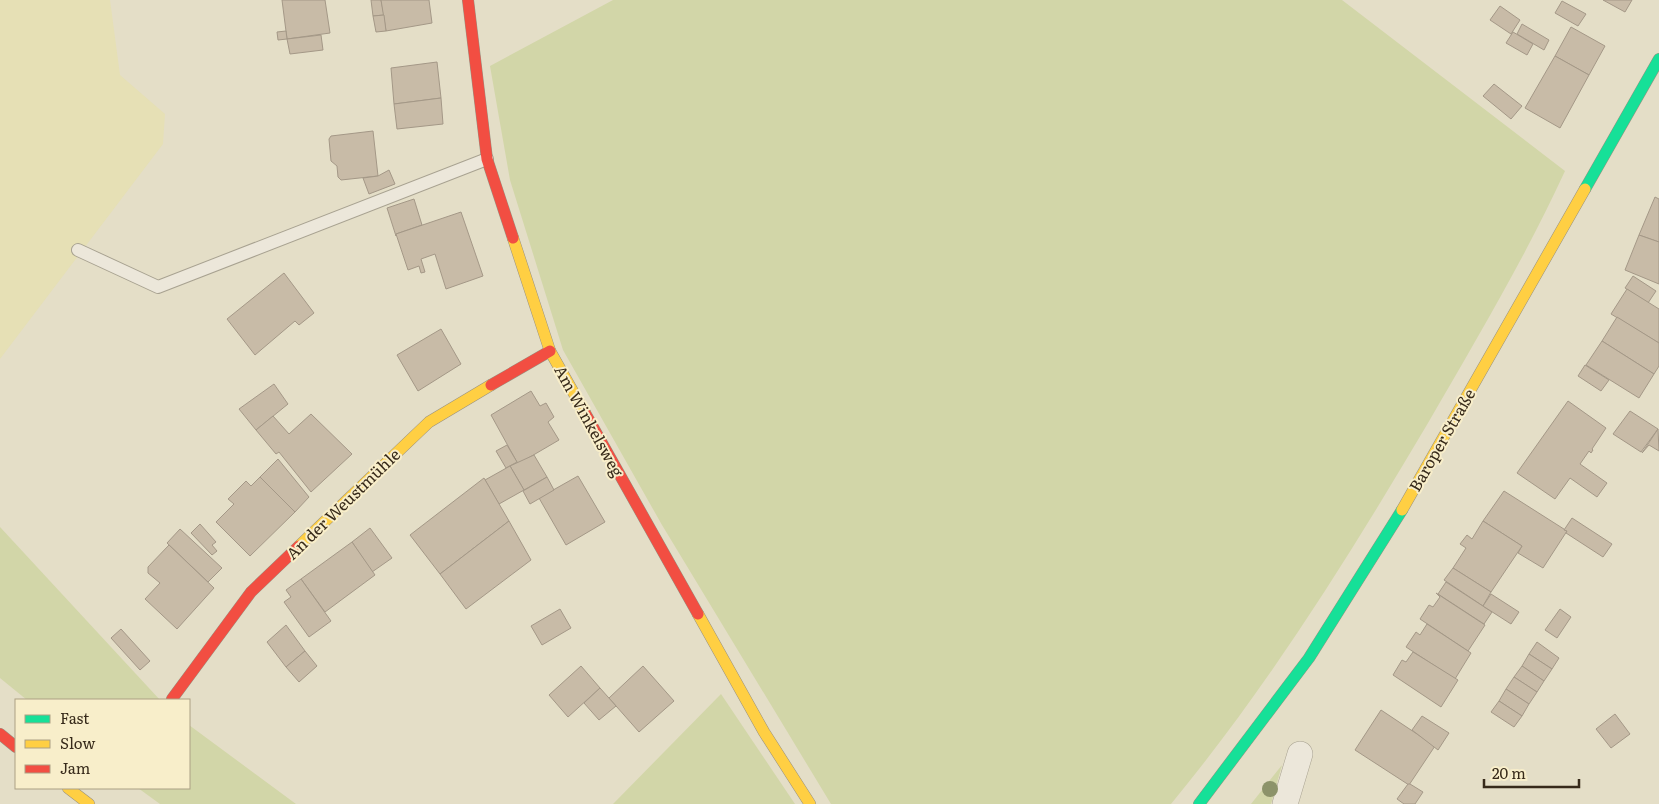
<svg xmlns="http://www.w3.org/2000/svg" width="1659" height="804" viewBox="0 0 1659 804" font-family="Literata,serif">
  <style>
    .farmland { fill: #e6e0b5 }
    .green { fill: #d2d6a8 }
    .building { fill: #c8bba7; stroke: #a49887 }
    .lines { fill: none; stroke-linecap: round; stroke-linejoin: round }
    .lane-casing { stroke: #a8a291; stroke-width: 14 }
    .street-casing { stroke: #a8a291; stroke-width: 26 }
    .fast-casing { stroke: #989181; stroke-width: 12 }
    .slow-casing { stroke: #989181; stroke-width: 12 }
    .jam-casing { stroke: #989181; stroke-width: 12 }
    .lane { stroke: #ece7da; stroke-width: 12 }
    .street { stroke: #ece7da; stroke-width: 25 }
    .fast { stroke: #16e098; stroke-width: 11 }
    .slow { stroke: #ffcf43; stroke-width: 11 }
    .jam { stroke: #f24e42; stroke-width: 11 }
    .tree { fill: #8c936a }
    .labels { text-anchor: middle; stroke-width: 4; stroke-linejoin: round; paint-order: stroke }
    .street-label { font-size: 16px; fill: #372a1a; stroke: #f8eeca }
  </style>
  <rect width="100%" height="100%" fill="#e4dec7"/>
  <polygon class="farmland" points="0,0 110,0 120,75 165,114 163,144 0,359"/>
  <g class="green">
    <path d="M613,0H1342L1565,171C1525,258 1476,340 1428,423C1350,555 1269,685 1171,804H831L662,525L563,350L510,180L490,66Z"/>
    <polygon points="0,527 160,700 27,700 0,678"/>
    <polygon points="721,694 795,804 613,804"/>
    <polygon points="189,725 296,804 160,804 138,788 189,788"/>
    <polygon points="1282,765 1271,804 1251,804"/>
  </g>
  <g class="building">
    <polygon points="282,0 325,0 330,33 287,39"/>
    <polygon points="371,0 381,0 384,15 373,16"/>
    <polygon points="381,0 429,0 432,23 386,31"/>
    <polygon points="1603,0 1632,0 1625,12"/>
    <polygon points="1562,1 1586,14 1578,26 1555,13"/>
    <polygon points="1500,6 1520,20 1511,34 1490,20"/>
    <polygon points="384,15 386,31 376,32 373,16"/>
    <polygon points="1522,24 1549,40 1544,50 1517,34"/>
    <polygon points="1571,27 1605,46 1589,75 1555,56"/>
    <polygon points="286,31 287,39 278,40 277,32"/>
    <polygon points="1513,32 1533,44 1527,55 1506,43"/>
    <polygon points="321,35 323,50 290,54 287,39"/>
    <polygon points="1555,56 1589,75 1560,128 1525,108"/>
    <polygon points="437,62 441,98 394,104 391,68"/>
    <polygon points="1494,84 1522,106 1511,119 1483,96"/>
    <polygon points="441,98 443,124 397,129 394,104"/>
    <polygon points="373,131 378,176 341,180 338,177 337,166 331,161 329,139 331,136"/>
    <polygon points="389,170 395,184 369,194 363,178 378,176"/>
    <polygon points="1655,197 1659,199 1659,242 1639,235"/>
    <polygon points="414,199 422,225 396,234 396,236 387,208"/>
    <polygon points="461,212 483,276 446,289 435,254 421,259 425,272 421,273 419,266 408,270 396,234"/>
    <polygon points="1639,235 1659,242 1659,284 1625,270"/>
    <polygon points="284,273 314,313 299,325 295,321 255,355 227,319"/>
    <polygon points="1633,276 1656,291 1648,303 1625,288"/>
    <polygon points="1627,289 1659,309 1659,343 1611,314"/>
    <polygon points="1617,317 1659,343 1659,366 1654,374 1602,341"/>
    <polygon points="441,329 461,364 418,391 397,355"/>
    <polygon points="1602,341 1654,374 1639,398 1586,365"/>
    <polygon points="1585,365 1609,380 1601,391 1578,376"/>
    <polygon points="274,384 288,404 256,430 239,409"/>
    <polygon points="531,391 540,406 546,403 554,417 548,422 559,440 518,464 491,415"/>
    <polygon points="1568,401 1606,428 1592,449 1593,450 1591,453 1589,451 1580,464 1607,483 1597,497 1570,478 1555,499 1517,473"/>
    <polygon points="1630,411 1658,429 1641,452 1613,434"/>
    <polygon points="311,414 352,454 311,492 279,452 276,454 256,430 273,416 289,434"/>
    <polygon points="1658,429 1659,451 1649,445 1642,453"/>
    <polygon points="507,445 517,462 506,468 496,451"/>
    <polygon points="534,455 547,477 524,490 510,466"/>
    <polygon points="278,459 309,497 295,512 260,477"/>
    <polygon points="510,466 524,490 499,504 485,480"/>
    <polygon points="578,476 605,522 566,545 539,498"/>
    <polygon points="260,477 295,512 250,556 216,522 234,504 228,499 246,481 251,486"/>
    <polygon points="547,477 554,490 530,504 523,491"/>
    <polygon points="484,478 509,521 440,574 410,535"/>
    <polygon points="1504,491 1567,531 1543,568 1518,553 1522,546 1483,521"/>
    <polygon points="1572,518 1612,544 1603,557 1566,533 1567,531 1564,530"/>
    <polygon points="509,521 531,560 466,609 440,574"/>
    <polygon points="1483,521 1522,546 1491,592 1453,568 1466,548 1460,544 1467,535 1472,539"/>
    <polygon points="200,524 216,542 212,545 217,551 212,555 191,533"/>
    <polygon points="370,528 392,558 372,572 352,542"/>
    <polygon points="180,529 222,568 208,582 167,543"/>
    <polygon points="352,542 375,575 325,612 301,579"/>
    <polygon points="169,545 214,588 177,629 145,599 160,583 148,573 148,567"/>
    <polygon points="1453,568 1491,592 1483,606 1444,580"/>
    <polygon points="301,579 331,621 309,637 284,602 291,597 286,590"/>
    <polygon points="1446,582 1492,612 1484,624 1438,594"/>
    <polygon points="1436,593 1485,625 1468,651 1420,619 1429,605 1433,607 1440,597"/>
    <polygon points="1491,594 1519,612 1511,624 1483,606"/>
    <polygon points="560,609 571,628 542,645 531,626"/>
    <polygon points="1560,609 1571,617 1557,638 1545,630"/>
    <polygon points="1427,624 1471,653 1455,679 1406,647 1416,632 1420,635"/>
    <polygon points="286,625 305,651 286,667 267,642"/>
    <polygon points="121,629 150,661 140,670 111,638"/>
    <polygon points="1537,642 1559,658 1552,669 1529,654"/>
    <polygon points="305,651 317,666 299,682 286,667"/>
    <polygon points="1413,652 1458,680 1441,707 1393,675 1402,660 1406,662"/>
    <polygon points="1529,654 1552,669 1544,681 1522,666"/>
    <polygon points="581,666 600,688 568,717 549,695"/>
    <polygon points="643,666 674,701 639,732 609,698"/>
    <polygon points="1522,666 1544,681 1537,692 1514,677"/>
    <polygon points="1514,677 1537,692 1529,704 1506,689"/>
    <polygon points="600,688 616,706 599,720 584,703"/>
    <polygon points="1506,689 1529,704 1522,716 1499,701"/>
    <polygon points="1499,701 1522,716 1514,727 1491,712"/>
    <polygon points="1381,710 1435,746 1409,785 1355,750"/>
    <polygon points="1615,714 1630,734 1611,748 1596,729"/>
    <polygon points="1422,716 1449,733 1438,750 1412,730"/>
    <polygon points="1408,784 1410,784 1423,792 1415,804 1404,804 1397,799"/>
  </g>
  <g class="lines">
    <defs>
      <polyline id="lane" points="78,250 158,287 487,159"/>
      <polyline id="street" points="1285,804 1300,754"/>
      <g id="fast">
        <polyline points="1585,189 1659,59"/>
        <polyline points="1199,804 1309,658 1402,510"/>
      </g>
      <g id="slow">
        <polyline points="513,238 550,351 585,413"/>
        <polyline points="1402,510 1585,189"/>
        <polyline points="299,546 429,422 491,385"/>
        <polyline points="698,614 764,732 810,804"/>
        <polyline points="68,788 89,804"/>
      </g>
      <g id="jam">
        <polyline points="468,0 487,159 513,238"/>
        <polyline points="491,385 550,351"/>
        <polyline points="585,413 698,614"/>
        <polyline points="172,699 251,592 299,546"/>
        <polyline points="0,734 16,747"/>
      </g>
    </defs>
    <use href="#lane" class="lane-casing"/>
    <use href="#street" class="street-casing"/>
    <use href="#fast" class="fast-casing"/>
    <use href="#slow" class="slow-casing"/>
    <use href="#jam" class="jam-casing"/>
    <use href="#lane" class="lane"/>
    <use href="#street" class="street"/>
    <use href="#fast" class="fast"/>
    <use href="#slow" class="slow"/>
    <use href="#jam" class="jam"/>
  </g>
  <circle class="tree" cx="1270" cy="789" r="8"/>
  <g class="labels">
    <g class="street-label">
      <text transform="translate(589 421) rotate(61)" y="6">Am Winkelsweg</text>
      <text transform="translate(1442 440) rotate(-60)" y="6">Baroper Straße</text>
      <text transform="translate(343 504) rotate(-44)" y="6">An der Weustmühle</text>
    </g>
  </g>
  <rect x="15" y="699" width="175" height="90" fill="#f8eeca" stroke="#aba084"/>
  <rect x="25" y="715" width="25" height="8" fill="#16e098" stroke="#aba084"/>
  <text x="60" y="724" font-size="15" fill="#372a1a">Fast</text>
  <rect x="25" y="740" width="25" height="8" fill="#ffcf43" stroke="#aba084"/>
  <text x="60" y="749" font-size="15" fill="#372a1a">Slow</text>
  <rect x="25" y="765" width="25" height="8" fill="#f24e42" stroke="#aba084"/>
  <text x="60" y="774" font-size="15" fill="#372a1a">Jam</text>
  <path d="M1484 779v8h95v-8" fill="none" stroke="#372a1a" stroke-width="2.5"/>
  <text x="1492" y="779" font-size="15" fill="#372a1a" stroke="#f8eeca" stroke-width="4" paint-order="stroke">20 m</text>
</svg>
